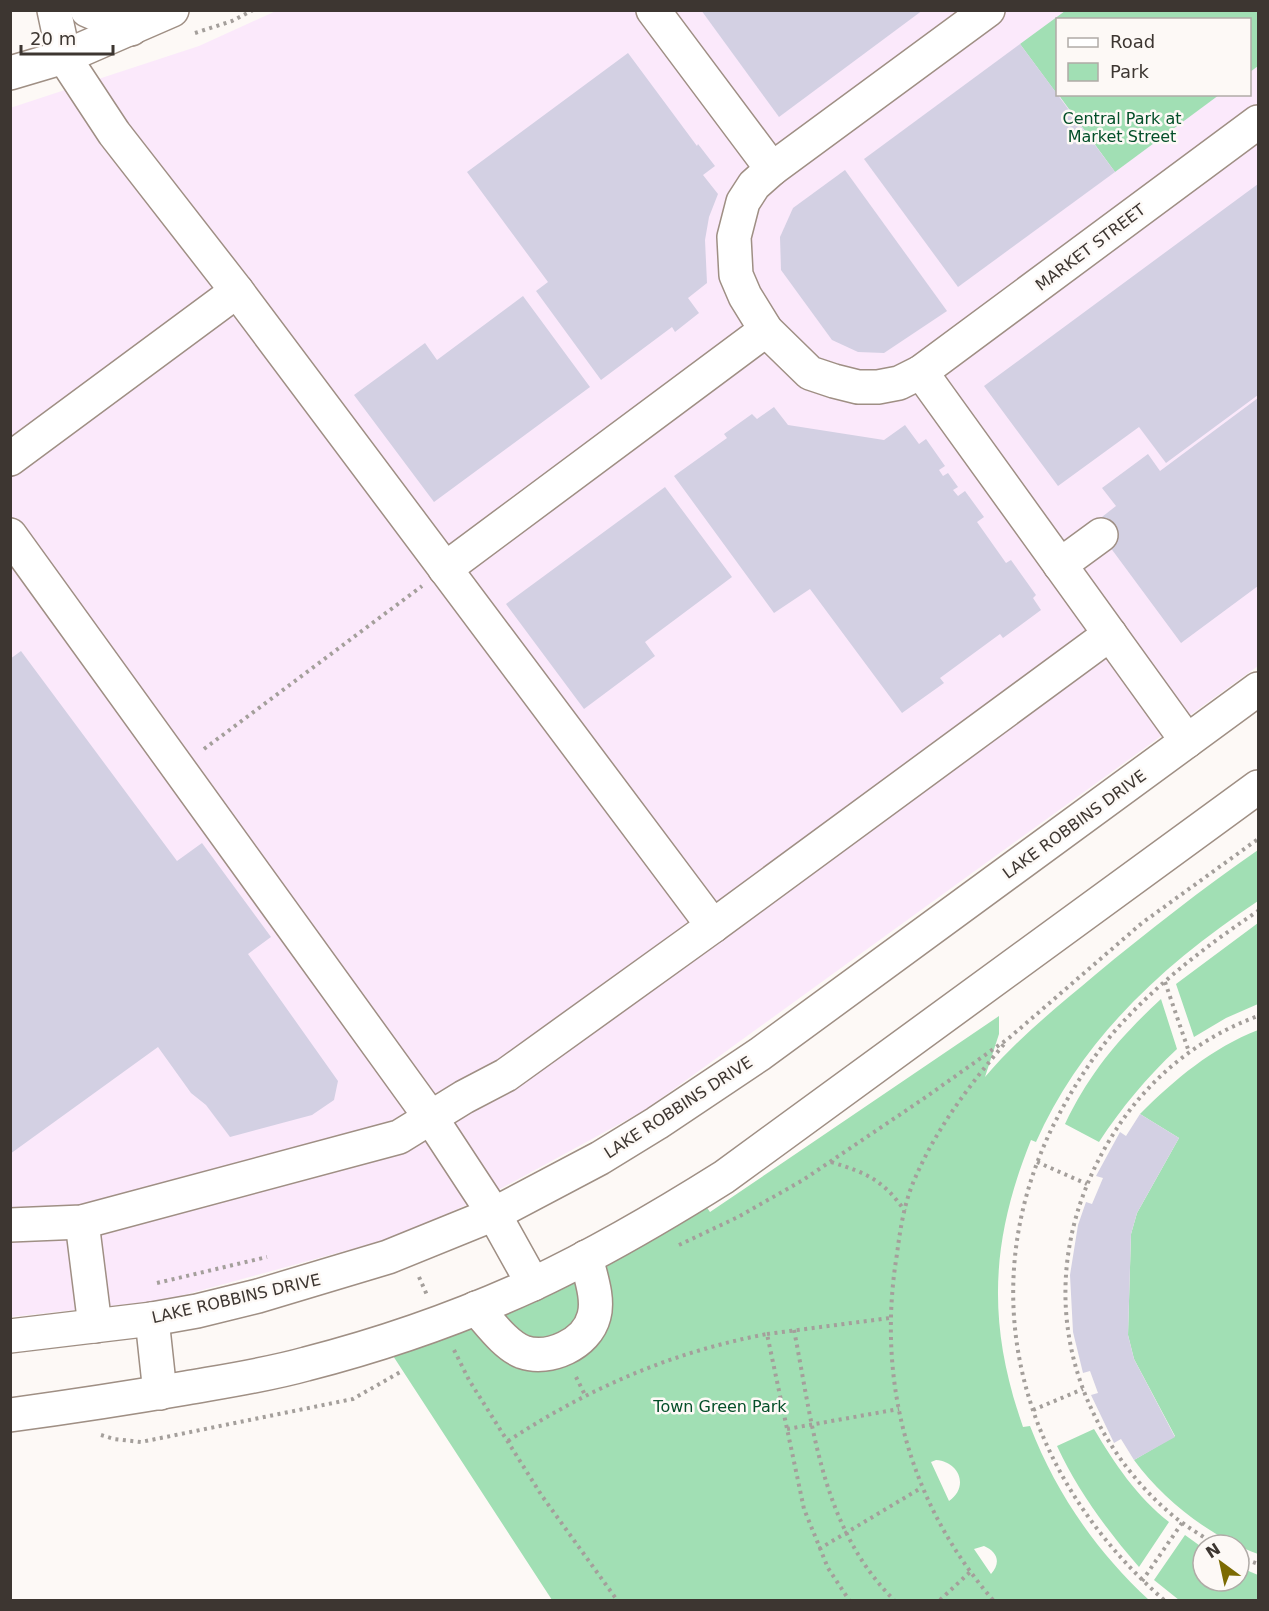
<svg xmlns="http://www.w3.org/2000/svg" width="1269" height="1611" viewBox="0 0 1269 1611" font-family="'DejaVu Sans',sans-serif">
  <style>
    .commercial { fill: #fbe9fb; fill-rule: evenodd }
    .green { fill: #a1dfb4; fill-rule: evenodd }
    .building { fill: #d3d0e3 }
    .lines { fill: none; stroke-linecap: round; stroke-linejoin: round }
    .minor-casing { stroke: #9f8f84; stroke-width: 36 }
    .major-casing { stroke: #9f8f84; stroke-width: 36 }
    .path { stroke: #a49f9b; stroke-width: 4; stroke-dasharray: 3 4.5; stroke-linecap: butt }
    .minor { stroke: #fff; stroke-width: 33 }
    .major { stroke: #fff; stroke-width: 33 }
    .labels { text-anchor: middle; stroke-width: 5; stroke-linejoin: round; paint-order: stroke }
    .park-label { font-size: 16px; fill: #044f29; stroke: #fdf9f6 }
    .street-label { font-size: 16px; fill: #3d3631; stroke: #fdf9f6 }
  </style>
  <rect width="100%" height="100%" fill="#fdf9f6"/>
  <path class="commercial" d="M276,11H1258V666L645,1110L489,1195L392,1238L166,1300L11,1317L10,108L199,46ZM1058,20H1250V94H1058Z"/>
  <g class="green">
    <polygon points="1065,11 1258,11 1258,66 1250,72 1250,20 1058,20 1057,94 1020,44"/>
    <polygon points="1058,94 1219,95 1115,172"/>
    <path d="M1258,850V901C1165,963 1082,1038 1036,1142L1031,1140C990,1242 987,1324 1023,1427L1030,1426C1056,1493 1096,1551 1149,1600H552L384,1342L697,1193L710,1212L999,1016V1034L985,1077C1017,1039 1057,1007 1095,975C1148,931 1202,889 1258,850ZM936,1460C960,1462 969,1487 949,1501L931,1462ZM984,1546C998,1552 1001,1563 991,1574L974,1549Z"/>
    <polygon points="1258,923 1258,1004 1226,1018 1194,1037 1176,984"/>
    <path d="M1161,999L1177,1049C1147,1077 1122,1107 1099,1142L1065,1124C1090,1072 1119,1038 1161,999Z"/>
    <path d="M1258,1030V1554C1211,1537 1164,1501 1134,1460L1175,1436L1134,1359L1128,1335L1131,1234L1137,1213L1179,1138L1140,1114C1175,1079 1212,1048 1258,1030Z"/>
    <path d="M1094,1429C1114,1463 1137,1497 1169,1522L1139,1567C1106,1529 1078,1491 1057,1446Z"/>
    <polygon points="1185,1535 1203,1548 1203,1581 1239,1581 1239,1567 1258,1575 1258,1600 1179,1600 1154,1580"/>
  </g>
  <g class="building">
    <polygon points="701,10 923,10 779,117"/>
    <polygon points="1020,44 1115,172 958,287 864,159"/>
    <polygon points="628,53 697,146 698,144 715,166 703,175 718,194 709,217 705,240 707,283 688,298 699,313 675,332 672,327 601,380 536,291 548,282 467,172"/>
    <polygon points="845,170 947,311 884,353 858,352 832,340 781,270 780,237 793,208"/>
    <polygon points="1258,184 1258,395 1166,463 1139,427 1058,486 984,386"/>
    <polygon points="523,296 590,387 434,502 354,395 425,343 437,360"/>
    <polygon points="1258,398 1258,586 1181,643 1093,524 1116,506 1102,488 1148,454 1160,471"/>
    <polygon points="774,407 788,425 884,440 905,425 919,444 926,439 945,466 939,470 943,476 948,473 958,487 953,490 958,496 965,491 984,517 977,522 1006,563 1011,560 1036,595 1033,598 1041,610 1003,638 1000,634 940,678 944,683 902,713 810,589 774,613 674,476 727,438 724,434 752,414 757,419"/>
    <polygon points="665,487 732,577 645,642 655,656 584,709 506,604"/>
    <polygon points="21,651 177,861 202,843 271,937 248,954 338,1081 334,1100 312,1115 230,1137 206,1105 191,1093 158,1047 10,1154 10,659"/>
    <polygon points="1140,1114 1179,1138 1137,1213 1131,1234 1128,1335 1134,1359 1175,1437 1134,1460 1121,1439 1114,1443 1091,1395 1098,1393 1090,1371 1083,1373 1073,1332 1070,1275 1078,1225 1086,1202 1092,1204 1103,1178 1096,1176 1120,1132 1126,1136"/>
  </g>
  <g class="lines">
    <defs>
      <g id="minor">
        <polyline points="653,10 772,169"/>
        <polyline points="988,10 772,169 754,185 743,202 734,237 736,275 745,296 766,330 810,373 834,381 858,387 878,387 899,383 921,372 1258,122"/>
        <polyline points="921,372 1187,741"/>
        <polyline points="10,459 237,291"/>
        <polyline points="10,535 431,1118 494,1214 533,1284"/>
        <polyline points="1060,565 1101,535"/>
        <polyline points="445,569 766,330"/>
        <polyline points="713,926 1110,634"/>
        <polyline points="82,1222 95,1326"/>
        <polyline points="10,1225 82,1222 399,1137 464,1097 506,1075 713,926 237,291 114,133 64,57"/>
        <path d="M476,1308C489,1322 505,1345 523,1352C549,1361 587,1344 594,1316C599,1298 590,1275 586,1257"/>
        <polyline points="152,1319 160,1393"/>
        <polyline points="10,1336 152,1319 197,1311 258,1296 388,1257 494,1214 600,1158 657,1123 760,1054 1258,689"/>
        <path d="M10,1415C69,1407 128,1398 186,1388C226,1381 267,1375 306,1364C384,1344 461,1317 533,1284C599,1253 662,1216 724,1177L1258,787"/>
      </g>
      <g id="major">
        <polyline points="54,10 64,57"/>
        <polyline points="87,10 131,29"/>
        <polyline points="10,73 64,57 172,10"/>
      </g>
    </defs>
    <use href="#minor" class="minor-casing"/>
    <use href="#major" class="major-casing"/>
    <g class="path">
      <polyline points="195,33 232,21 253,10"/>
      <polyline points="204,749 422,586"/>
      <polyline points="1165,982 1189,1052"/>
      <path d="M831,1162C867,1173 883,1180 905,1211"/>
      <polyline points="1037,1162 1087,1184"/>
      <polyline points="679,1245 738,1217 803,1180 926,1097 1009,1038 1142,923 1258,839"/>
      <polyline points="419,1277 427,1295"/>
      <polyline points="157,1283 267,1257"/>
      <path d="M794,1330C813,1426 821,1527 894,1600"/>
      <polyline points="767,1334 890,1318"/>
      <polyline points="454,1350 469,1380 542,1496 617,1600"/>
      <polyline points="576,1377 585,1395"/>
      <polyline points="1033,1410 1083,1389"/>
      <polyline points="787,1429 899,1409"/>
      <polyline points="101,1435 114,1439 141,1442 353,1399 402,1371"/>
      <path d="M508,1441C589,1388 672,1352 767,1334L804,1509L828,1568L849,1600"/>
      <path d="M1216,1545C1201,1535 1185,1526 1171,1514C1153,1499 1136,1480 1122,1461C1051,1363 1047,1245 1109,1141C1143,1083 1195,1039 1258,1016"/>
      <polyline points="819,1549 921,1488"/>
      <polyline points="1239,1557 1258,1564"/>
      <polyline points="1142,1581 1182,1523"/>
      <polyline points="940,1600 970,1572"/>
      <path d="M993,1600C909,1503 876,1381 897,1254C900,1230 904,1205 913,1183C935,1130 968,1087 1005,1043"/>
      <path d="M1164,1600C1025,1478 969,1300 1052,1128C1069,1094 1089,1062 1113,1033C1155,985 1206,946 1258,911"/>
    </g>
    <use href="#minor" class="minor"/>
    <use href="#major" class="major"/>
  </g>
  <g class="labels">
    <g class="park-label">
      <text x="1122" y="124">Central Park at<tspan x="1122" dy="18">Market Street</tspan></text>
      <text x="720" y="1412">Town Green Park</text>
    </g>
    <g class="street-label">
      <text transform="translate(1090 247) rotate(-37)" y="6">MARKET STREET</text>
      <text transform="translate(1074 824) rotate(-36)" y="6">LAKE ROBBINS DRIVE</text>
      <text transform="translate(678 1107) rotate(-33)" y="6">LAKE ROBBINS DRIVE</text>
      <text transform="translate(236 1298) rotate(-13)" y="6">LAKE ROBBINS DRIVE</text>
    </g>
  </g>
  <rect width="1269" height="1611" fill="none" stroke="#3d3631" stroke-width="24"/>
  <rect x="1056" y="18" width="195" height="78" fill="#fdf9f6" stroke="#b0aba7" stroke-width="1.5"/>
  <rect x="1068" y="38" width="30" height="9" fill="#ffffff" stroke="#b0aba7" stroke-width="1.5"/>
  <text x="1110" y="48" font-size="18" fill="#3d3631">Road</text>
  <rect x="1068" y="63" width="30" height="18" fill="#a1dfb4" stroke="#b0aba7" stroke-width="1.5"/>
  <text x="1110" y="78" font-size="18" fill="#3d3631">Park</text>
  <g transform="translate(1221 1563) rotate(327)"><circle r="28" fill="#fdf9f6" stroke="#b0aba7" stroke-width="1.5"/>
  <path d="M0-4.5L10 22L0 15L-10 22Z" fill="#7c6b03"/>
  <text y="-9" font-size="16" font-weight="bold" text-anchor="middle" fill="#3d3631">N</text>
  </g>
  <path d="M21 45v9h92v-9" fill="none" stroke="#3d3631" stroke-width="3"/>
  <text x="30" y="45" font-size="18" fill="#3d3631" stroke="#fdf9f6" stroke-width="4.5" paint-order="stroke">20 m</text>
</svg>
